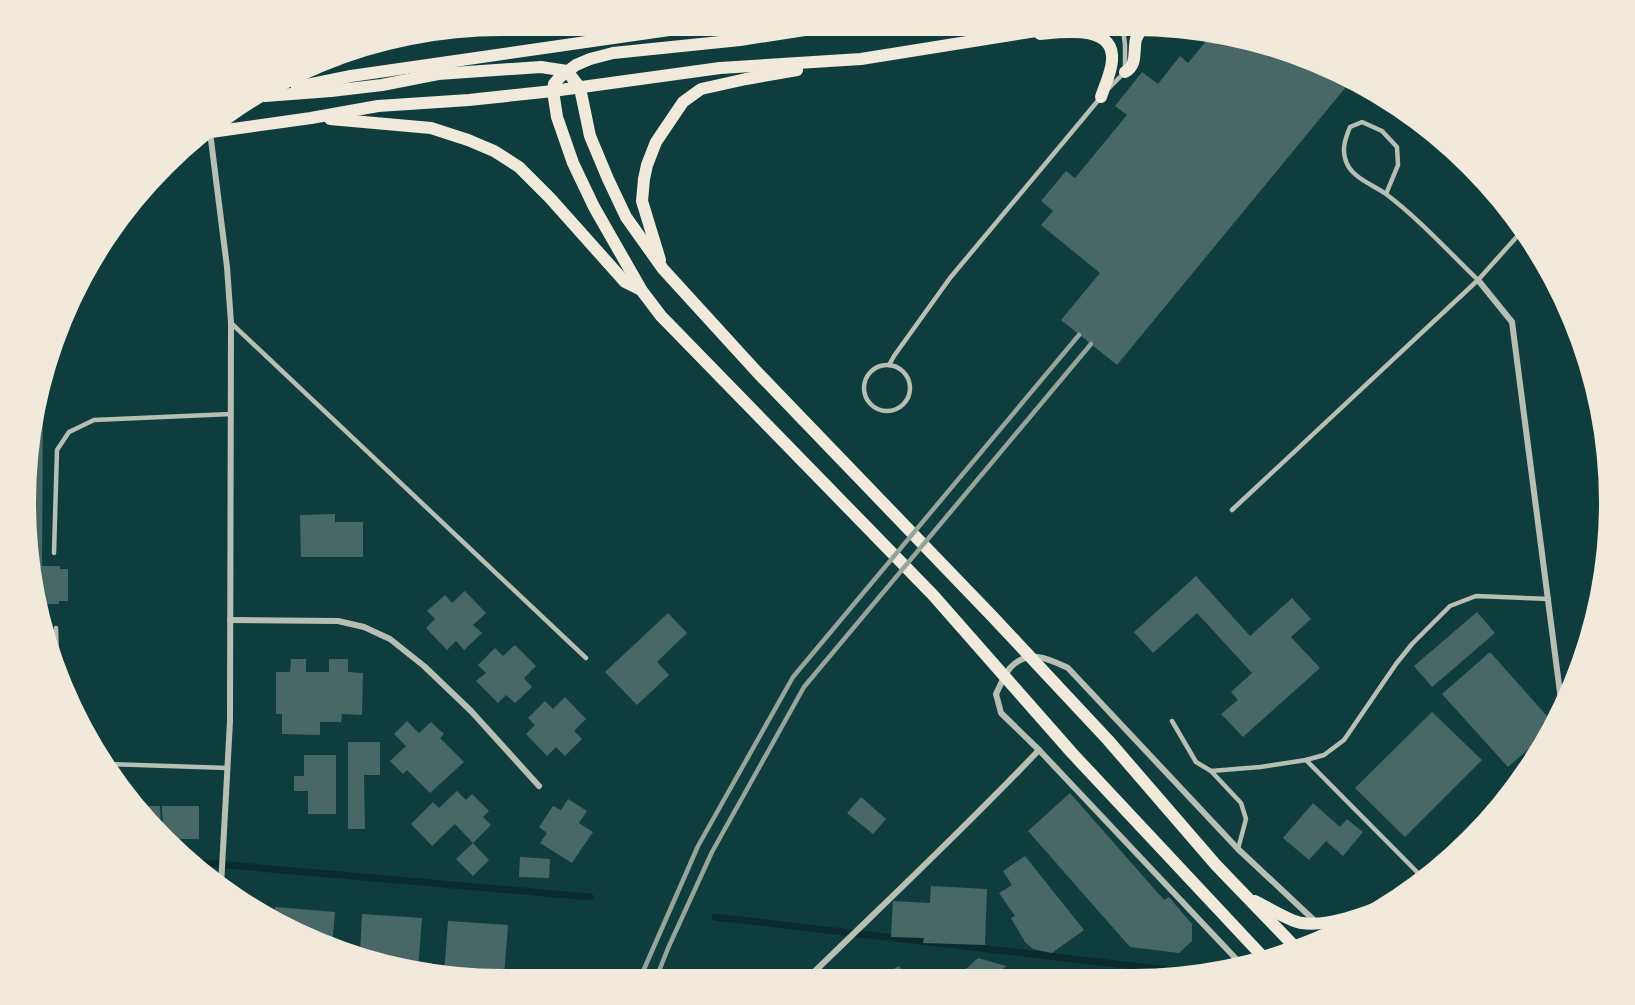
<svg xmlns="http://www.w3.org/2000/svg" width="1635" height="1005" viewBox="0 0 1635 1005" font-family="'Alegreya Sans',sans-serif">
  <style>
    .lines { fill: none; stroke-linecap: round; stroke-linejoin: round }
    .stream { stroke: #0a2a2b; stroke-width: 7 }
    .building { fill: #486865 }
    .service { stroke: #b8beb3; stroke-width: 4.5 }
    .minor { stroke: #b8beb3; stroke-width: 6 }
    .secondary { stroke: #f1e9da; stroke-width: 12 }
    .rail { stroke: #97a49c; stroke-width: 4.5 }
  </style>
  <rect width="100%" height="100%" fill="#0f3d3e"/>
  <g class="lines">
    <g class="stream">
      <polyline points="193,862 590,897"/>
      <polyline points="715,917 1193,973"/>
    </g>
  </g>
  <g class="building">
    <polygon points="1212,34 1315,62 1350,82 1117,365 1061,320 1100,273 1041,225 1053,211 1041,201 1066,171 1075,178 1127,115 1115,106 1142,72 1158,84 1180,56 1188,63"/>
    <polygon points="42,405 43,405 42,566 60,566 60,569 68,569 68,601 59,601 59,604 42,604 26,502"/>
    <polygon points="335,514 335,522 363,522 363,557 301,557 300,515"/>
    <polygon points="1604,563 1599,590 1598,590 1596,564"/>
    <polygon points="1196,576 1250,636 1292,598 1311,619 1291,637 1320,668 1243,737 1221,714 1238,700 1231,692 1252,673 1197,613 1153,653 1134,632"/>
    <polygon points="465,591 486,613 473,625 482,633 464,650 456,641 447,650 426,628 435,619 427,611 445,595 452,603"/>
    <polygon points="1477,612 1495,633 1432,687 1414,666"/>
    <polygon points="668,613 687,633 657,662 669,675 637,705 605,672"/>
    <polygon points="515,645 536,666 524,678 532,687 515,703 506,695 498,703 476,681 486,673 478,665 495,648 503,656"/>
    <polygon points="1490,652 1554,724 1550,730 1508,767 1442,694"/>
    <polygon points="291,659 306,659 306,672 329,672 329,659 348,659 348,672 363,673 362,715 342,714 341,722 320,722 320,735 282,734 282,714 276,714 276,672 290,672"/>
    <polygon points="565,697 586,719 574,731 582,739 565,756 556,747 547,756 526,734 535,725 528,718 545,701 553,709"/>
    <polygon points="1432,712 1482,760 1405,837 1355,788"/>
    <polygon points="407,721 419,733 431,722 444,734 440,738 464,762 430,793 407,770 403,774 390,761 406,746 394,734"/>
    <polygon points="348,742 380,742 380,775 364,775 365,829 348,829"/>
    <polygon points="304,755 336,755 336,814 308,814 308,791 294,791 294,776 304,776"/>
    <polygon points="457,791 466,800 472,794 489,811 483,817 491,825 473,843 455,824 432,846 411,824 433,802 439,808"/>
    <polygon points="1070,793 1164,900 1169,897 1192,924 1192,941 1179,953 1130,947 1028,831"/>
    <polygon points="861,797 886,819 873,834 847,813"/>
    <polygon points="568,799 587,811 579,823 593,832 572,863 540,843 547,833 539,827 553,806 561,810"/>
    <polygon points="1313,803 1340,827 1347,819 1363,832 1343,856 1326,841 1309,860 1283,838"/>
    <polygon points="137,806 160,806 161,829"/>
    <polygon points="162,806 199,806 199,839 171,839 163,831"/>
    <polygon points="473,843 489,860 473,876 456,859"/>
    <polygon points="1025,856 1084,930 1052,953 1033,949 1025,942 1011,918 1015,916 999,893 1012,885 1003,871"/>
    <polygon points="520,857 550,859 549,878 519,877"/>
    <polygon points="931,886 987,889 985,945 923,943 924,938 891,937 893,901 930,903"/>
    <polygon points="275,907 335,912 332,947 320,943 275,917"/>
    <polygon points="362,914 422,918 418,969 360,954"/>
    <polygon points="448,921 508,925 504,976 444,974"/>
    <polygon points="978,958 1006,966 993,978 956,978"/>
    <polygon points="899,966 906,977 879,977"/>
    <polygon points="1033,971 1090,977 1090,978 1026,978"/>
  </g>
  <g class="lines">
    <g class="service">
      <polyline points="1108,89 1125,72 1125,45 1123,29"/>
      <path d="M1386,194L1398,165L1397,147L1382,131L1362,122L1350,127C1346,137 1342,147 1345,158C1349,177 1372,184 1386,194C1419,219 1448,251 1478,280"/>
      <polyline points="231,323 586,658"/>
      <polyline points="889,365 894,356 950,278 1101,97"/>
      <circle cx="887" cy="388" r="23"/>
      <polyline points="1232,510 1478,280 1522,231"/>
      <polyline points="54,553 57,450 69,432 94,420 231,414"/>
      <polyline points="56,628 57,666"/>
      <polyline points="1172,721 1196,762 1211,771 1260,767 1306,760 1324,755 1344,740 1396,664 1412,644 1450,606 1476,596 1549,599"/>
      <polyline points="1306,760 1423,878"/>
      <polyline points="108,764 228,768"/>
      <polyline points="1211,771 1241,803 1246,819 1238,849"/>
    </g>
    <g class="minor">
      <polyline points="210,132 227,267 231,323 230,721 221,886"/>
      <polyline points="1478,280 1512,322 1562,708"/>
      <polyline points="230,620 338,621 364,627 390,639 424,666 471,711 539,786"/>
      <path d="M1240,963L1039,750L1001,713L996,694C1000,686 1004,675 1010,668C1028,648 1049,659 1068,668L1238,849L1317,923"/>
      <path d="M809,977C886,902 965,828 1039,750"/>
    </g>
    <g class="secondary">
      <polyline points="824,27 740,40 613,53 590,59 576,65 560,77 554,84 553,91 557,117 573,163 594,207 642,291 661,316 933,595 1072,753 1264,958"/>
      <path d="M1040,34C1063,32 1115,24 1112,61C1111,73 1105,85 1101,97"/>
      <path d="M1125,72C1138,65 1133,51 1136,39C1137,37 1140,31 1141,29"/>
      <polyline points="297,87 351,76 690,27"/>
      <polyline points="265,96 331,91 382,85 438,74 541,67 567,71 580,88 590,136 608,179 626,217 663,269 757,372 992,616 1108,740 1216,865 1297,949"/>
      <polyline points="330,119 431,128 468,140 494,151 519,167 550,198 625,282 641,290"/>
      <polyline points="204,133 311,118 378,106 469,100 553,91 720,68 861,59 1049,29"/>
      <polyline points="660,260 642,201 644,179 647,165 656,142 683,102 701,89 746,79 797,70"/>
      <path d="M1255,901C1267,907 1291,922 1302,923C1327,927 1366,913 1388,903"/>
    </g>
    <g class="rail">
      <polyline points="641,976 698,846 793,677 1079,335"/>
      <polyline points="657,976 669,946 712,852 804,687 1091,344"/>
    </g>
  </g>
  <path d="M0 0H1635V1005H0ZM502 36H1133A466 466 0 0 1 1599 502V503A466 466 0 0 1 1133 969H502A466 466 0 0 1 36 503V502A466 466 0 0 1 502 36Z" fill="#f1e9da" fill-rule="evenodd"/>
</svg>
